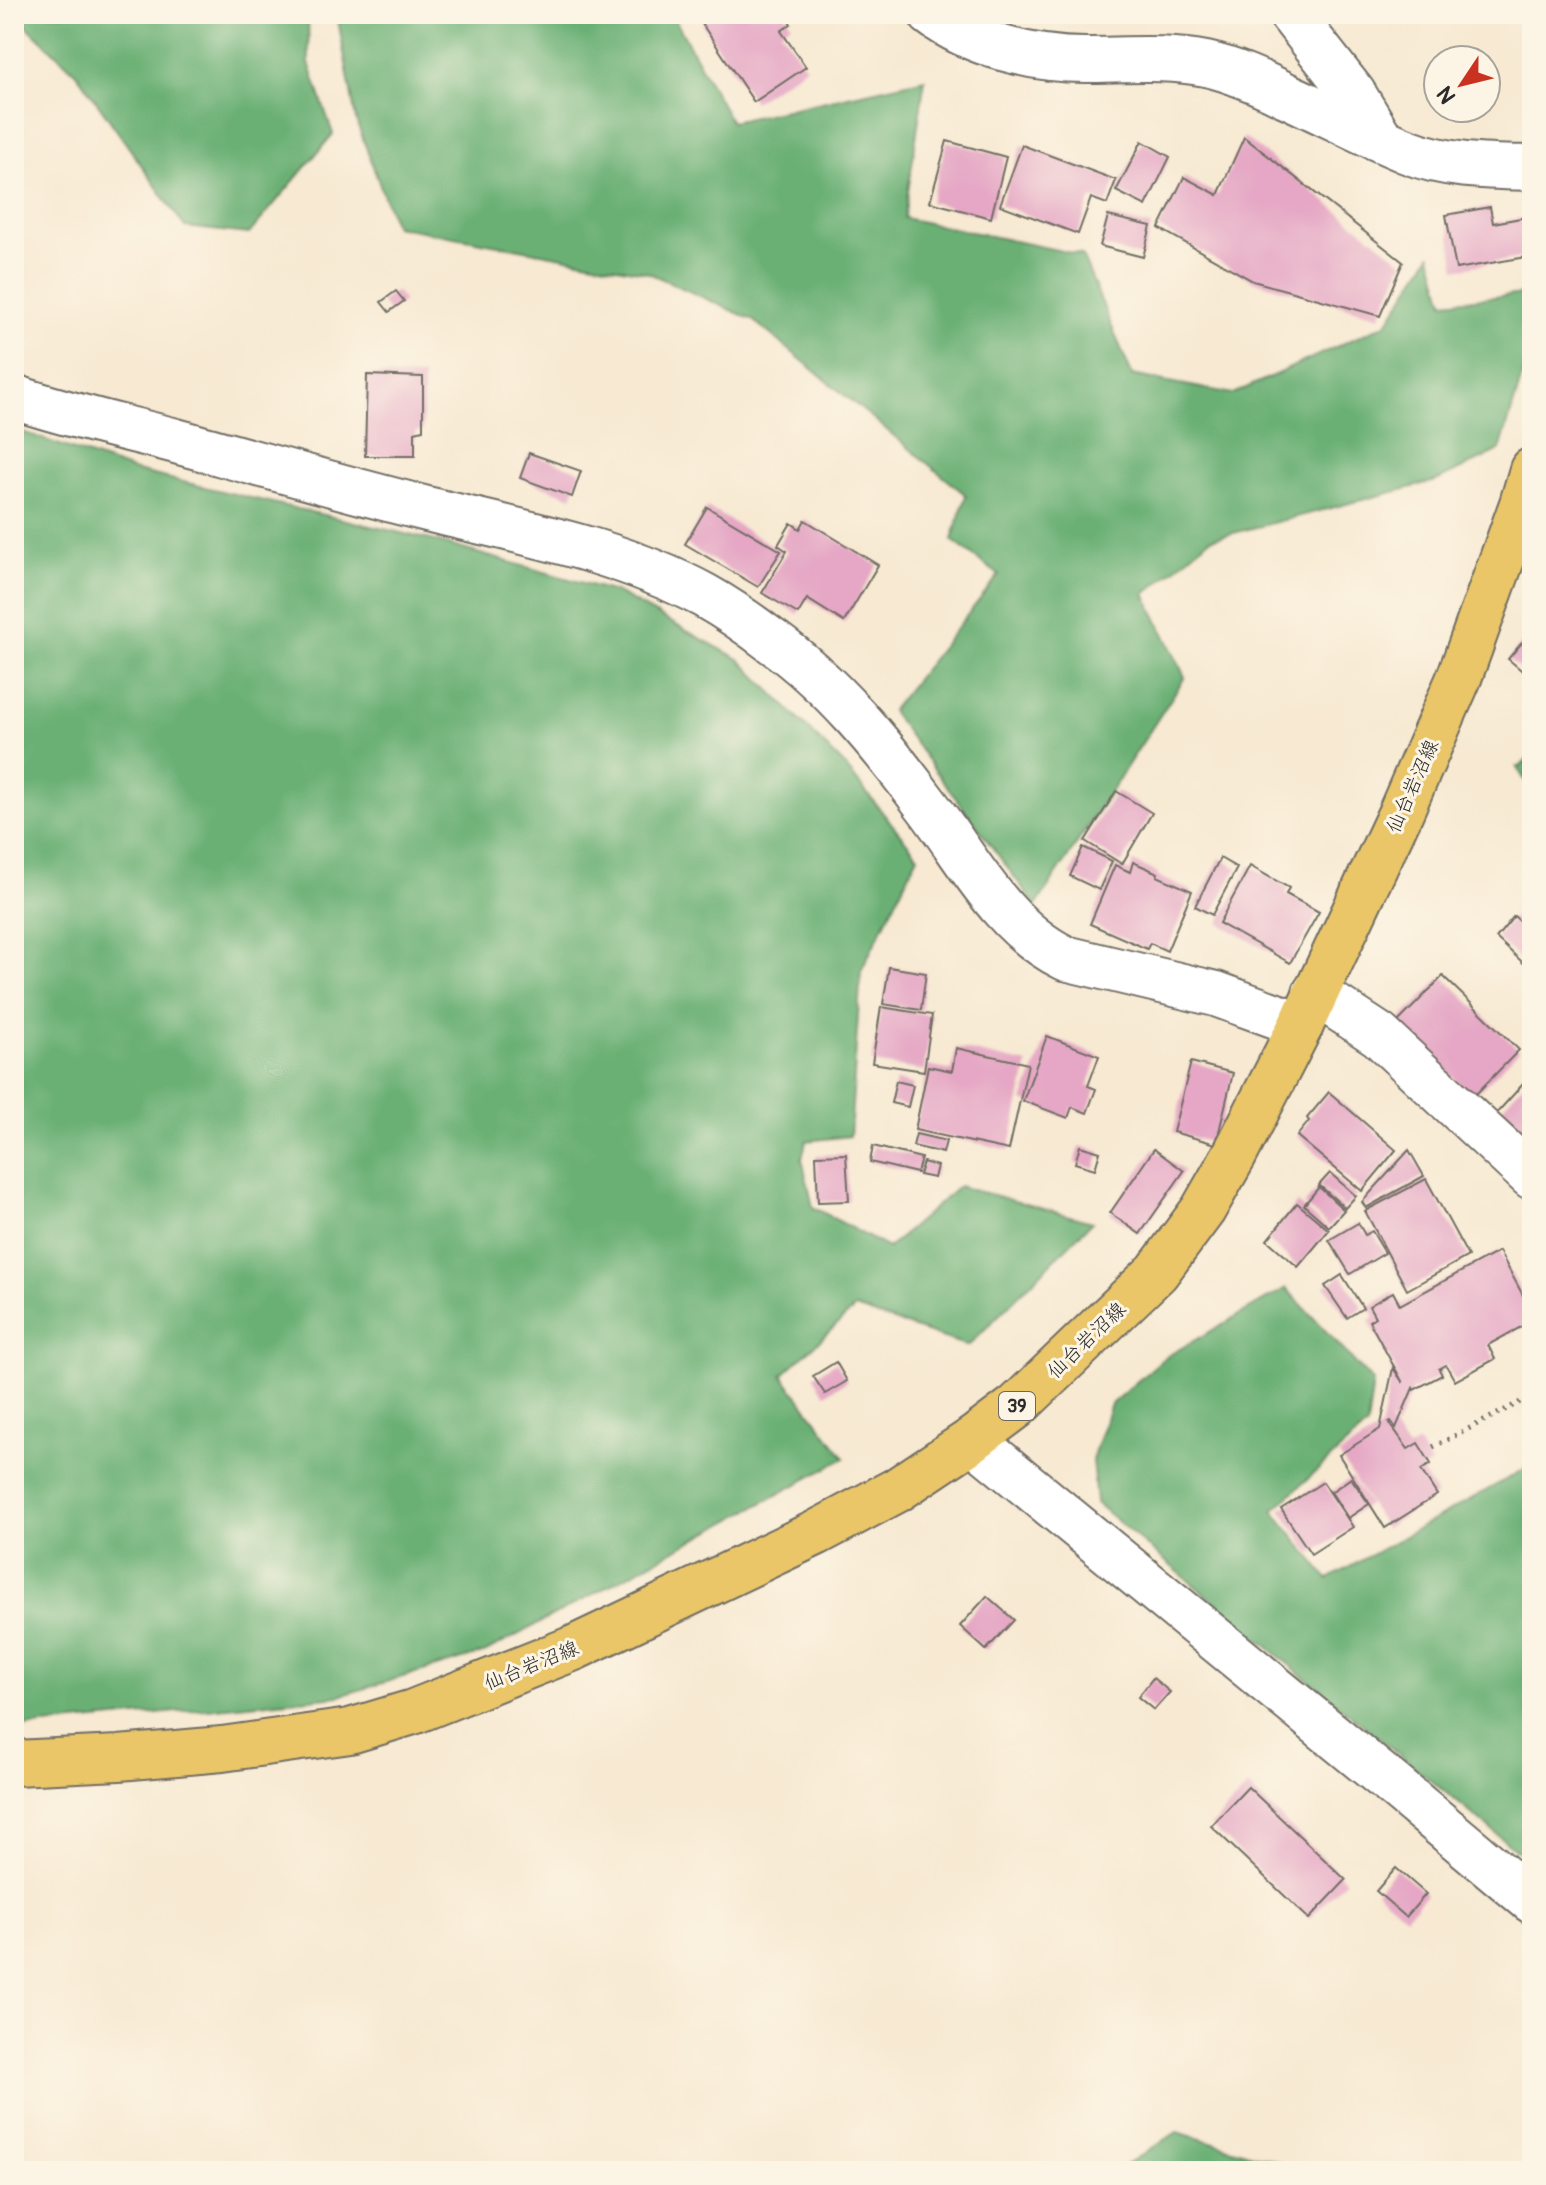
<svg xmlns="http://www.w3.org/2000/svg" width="1546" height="2185" viewBox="0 0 1546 2185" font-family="Pangolin,'Klee One',sans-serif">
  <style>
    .forest { fill: #6bb075; stroke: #4b6e50; stroke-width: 2 }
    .building { fill: #e5a7c5 }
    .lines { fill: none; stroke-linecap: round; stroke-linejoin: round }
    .minor-casing { stroke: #726e65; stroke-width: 48 }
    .tertiary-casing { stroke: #726e65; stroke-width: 48 }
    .primary-casing { stroke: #726e65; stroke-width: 48 }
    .path { stroke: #726e65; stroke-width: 5; stroke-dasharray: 2 6; stroke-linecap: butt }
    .minor { stroke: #fff; stroke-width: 44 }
    .tertiary { stroke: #fff; stroke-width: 44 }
    .primary { stroke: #eac669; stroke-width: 44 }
    .labels { text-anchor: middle; stroke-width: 6; stroke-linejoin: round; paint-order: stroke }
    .shield { fill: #fcf5e5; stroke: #6a6863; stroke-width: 2 }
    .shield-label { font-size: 18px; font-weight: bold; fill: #2b2b2b }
    .street-label { font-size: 20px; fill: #2b2b2b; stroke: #fcf5e5 }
  </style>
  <rect width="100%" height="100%" fill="#fcf5e5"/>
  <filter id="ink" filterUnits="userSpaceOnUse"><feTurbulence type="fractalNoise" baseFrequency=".0125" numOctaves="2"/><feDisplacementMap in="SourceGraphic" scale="16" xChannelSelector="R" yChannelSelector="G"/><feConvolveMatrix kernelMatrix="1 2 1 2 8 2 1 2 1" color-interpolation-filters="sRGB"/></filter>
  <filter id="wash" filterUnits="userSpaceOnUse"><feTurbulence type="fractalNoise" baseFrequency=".006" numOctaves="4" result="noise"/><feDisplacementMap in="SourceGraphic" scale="32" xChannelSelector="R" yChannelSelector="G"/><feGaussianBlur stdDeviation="1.8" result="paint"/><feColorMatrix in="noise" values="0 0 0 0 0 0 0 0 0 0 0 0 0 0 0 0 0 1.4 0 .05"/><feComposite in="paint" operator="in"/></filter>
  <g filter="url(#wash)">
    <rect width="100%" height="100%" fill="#f7e9d2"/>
    <g class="forest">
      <polygon points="14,14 308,14 309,63 333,134 249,234 185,227 77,74"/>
      <polygon points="337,14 537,14 540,16 543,14 672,14 731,122 925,79 904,218 1082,255 1132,375 1233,394 1386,324 1431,255 1444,302 1532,293 1532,343 1500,450 1436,481 1210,539 1145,594 1185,677 1036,906 891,711 999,575 952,540 966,495 753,320 649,273 395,226 356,120"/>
      <polygon points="14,429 132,470 431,540 615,592 739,659 844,765 918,856 861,971 850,1136 806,1141 802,1159 813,1207 888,1248 959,1186 1092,1222 968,1346 855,1308 782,1375 845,1458 486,1652 339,1696 14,1728"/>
      <polygon points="1532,755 1532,792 1517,767 1520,767"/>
      <polygon points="1286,1288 1373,1382 1367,1426 1273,1510 1328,1579 1532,1465 1532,1863 1281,1658 1096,1503 1092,1459 1111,1404 1164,1358"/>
      <polygon points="1177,2132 1279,2162 1294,2171 1116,2171"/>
    </g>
    <g id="blocks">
      <g class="building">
        <polygon points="716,14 785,14 791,24 781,31 806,67 754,102 702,24"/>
        <polygon points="1494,14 1516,14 1513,22"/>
        <polygon points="1244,137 1403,262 1380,316 1253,281 1159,228 1184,177 1218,195"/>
        <polygon points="947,141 1006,157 991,218 930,202"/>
        <polygon points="1142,141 1170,157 1146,206 1116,191"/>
        <polygon points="1022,145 1116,180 1107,204 1091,198 1078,234 1000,205"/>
        <polygon points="1490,207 1493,223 1532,216 1532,256 1456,269 1446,215"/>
        <polygon points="1108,216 1151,226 1143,257 1100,246"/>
        <polygon points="396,291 404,301 389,312 381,302"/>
        <polygon points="367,375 423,377 423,430 415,432 415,456 365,456"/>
        <polygon points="529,453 581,471 572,497 520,478"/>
        <polygon points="707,507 781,551 758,587 685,544"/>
        <polygon points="805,520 878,565 844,622 807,599 798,614 762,593 787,551 778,545 791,523 800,529"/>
        <polygon points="1532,631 1532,679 1508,659"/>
        <polygon points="1116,791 1152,813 1122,864 1085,841"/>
        <polygon points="1083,847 1112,861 1099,890 1070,876"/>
        <polygon points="1220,858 1237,868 1212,915 1195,906"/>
        <polygon points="1133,862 1158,873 1157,876 1192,891 1167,951 1150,943 1147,949 1090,924 1115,865 1130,872"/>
        <polygon points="1250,866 1289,888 1286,894 1319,912 1290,963 1219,923"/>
        <polygon points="1514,916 1532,932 1532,971 1496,938"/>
        <polygon points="889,967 926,973 921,1010 883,1004"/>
        <polygon points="1443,976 1519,1050 1473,1097 1397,1023"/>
        <polygon points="881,1007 932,1015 924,1071 872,1063"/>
        <polygon points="1047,1036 1099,1056 1088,1086 1096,1089 1087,1113 1072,1107 1068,1118 1023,1101"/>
        <polygon points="956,1048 1028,1064 1009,1150 915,1130 928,1066 952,1071"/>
        <polygon points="1191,1062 1233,1073 1216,1144 1173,1132"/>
        <polygon points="896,1081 913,1085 908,1107 891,1103"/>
        <polygon points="1524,1083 1532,1090 1532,1152 1494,1116"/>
        <polygon points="1329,1092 1396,1150 1362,1191 1297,1136 1309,1121 1307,1118"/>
        <polygon points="916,1134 946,1141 943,1153 913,1146"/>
        <polygon points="873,1146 921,1158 917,1173 870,1162"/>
        <polygon points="1080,1146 1100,1152 1095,1169 1075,1163"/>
        <polygon points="1154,1149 1184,1171 1140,1234 1110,1213"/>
        <polygon points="1409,1150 1424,1176 1366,1208 1362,1202"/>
        <polygon points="846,1154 849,1201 818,1202 816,1155"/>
        <polygon points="923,1162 937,1166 934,1178 919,1175"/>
        <polygon points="1330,1173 1356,1196 1345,1208 1319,1185"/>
        <polygon points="1426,1179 1468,1256 1407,1290 1365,1211"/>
        <polygon points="1319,1187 1344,1210 1329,1227 1304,1205"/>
        <polygon points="1297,1203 1329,1230 1298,1267 1267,1240"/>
        <polygon points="1358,1223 1365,1235 1372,1231 1385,1253 1350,1274 1329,1240"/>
        <polygon points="1499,1251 1532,1312 1532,1321 1488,1345 1495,1359 1455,1381 1446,1365 1439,1369 1442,1375 1414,1390 1413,1388 1396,1428 1391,1421 1389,1422 1408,1449 1418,1443 1431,1464 1421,1470 1437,1495 1385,1528 1339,1455 1380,1429 1393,1368 1403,1383 1369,1321 1375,1317 1369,1306 1393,1292 1400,1305"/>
        <polygon points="1342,1275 1363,1308 1347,1318 1325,1286"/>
        <polygon points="836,1362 847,1381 825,1394 813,1376"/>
        <polygon points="1351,1478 1369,1504 1348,1518 1331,1492"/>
        <polygon points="1323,1482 1353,1527 1311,1554 1281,1509"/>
        <polygon points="987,1596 1014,1620 986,1650 960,1626"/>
        <polygon points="1153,1678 1170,1692 1154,1710 1138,1697"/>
        <polygon points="1248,1787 1346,1880 1309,1919 1211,1826"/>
        <polygon points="1396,1868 1426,1894 1406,1917 1376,1891"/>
      </g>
    </g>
  </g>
  <g filter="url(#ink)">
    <use href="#blocks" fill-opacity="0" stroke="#726e65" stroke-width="2"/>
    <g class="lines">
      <defs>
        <g id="minor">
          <path d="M931,14C972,45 1034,60 1085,60C1125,60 1167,56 1206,64C1234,70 1260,82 1286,95C1326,113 1365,134 1407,151C1447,167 1489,167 1532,168"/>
          <polyline points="1291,14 1353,93 1381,139"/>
          <polyline points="1315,993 1379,1035 1532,1177"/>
        </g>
        <g id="tertiary">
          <path d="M14,397C67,415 122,427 176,441C259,464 343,488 427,509C521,532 620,550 705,596C728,609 751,625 772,641C832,684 881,744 925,803C967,857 1001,927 1065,958L1216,994L1301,1025"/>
          <polyline points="972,1440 1391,1783 1532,1901"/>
        </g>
        <polyline id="primary" points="14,1763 119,1758 222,1749 350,1731 413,1712 574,1648 816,1533 897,1490 972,1440 1017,1406 1157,1272 1203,1210 1235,1154 1301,1025 1400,814 1459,678 1522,504 1532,470"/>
      </defs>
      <use href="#minor" class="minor-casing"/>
      <use href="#tertiary" class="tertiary-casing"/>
      <use href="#primary" class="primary-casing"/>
      <polyline class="path" points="1433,1447 1532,1396"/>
      <use href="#minor" class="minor"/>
      <use href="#tertiary" class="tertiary"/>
      <use href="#primary" class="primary"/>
    </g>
  </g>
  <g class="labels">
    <rect class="shield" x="999" y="1392" width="36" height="28" rx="6"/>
    <g class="shield-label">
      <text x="1017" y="1412">39</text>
    </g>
    <g class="street-label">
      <text transform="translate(1412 786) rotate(-66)" y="7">仙台岩沼線</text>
      <text transform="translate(1086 1340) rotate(-44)" y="7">仙台岩沼線</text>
      <text transform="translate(531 1665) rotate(-22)" y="7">仙台岩沼線</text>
    </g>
  </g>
  <rect width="1546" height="2185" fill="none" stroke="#fcf5e5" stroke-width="48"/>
  <g transform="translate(1462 84) rotate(235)"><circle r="38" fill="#fcf5e5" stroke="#a8a49b" stroke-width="2"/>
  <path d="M0-6L14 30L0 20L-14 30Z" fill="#c8321e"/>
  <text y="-12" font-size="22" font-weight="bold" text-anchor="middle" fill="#2b2b2b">N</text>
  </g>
</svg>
